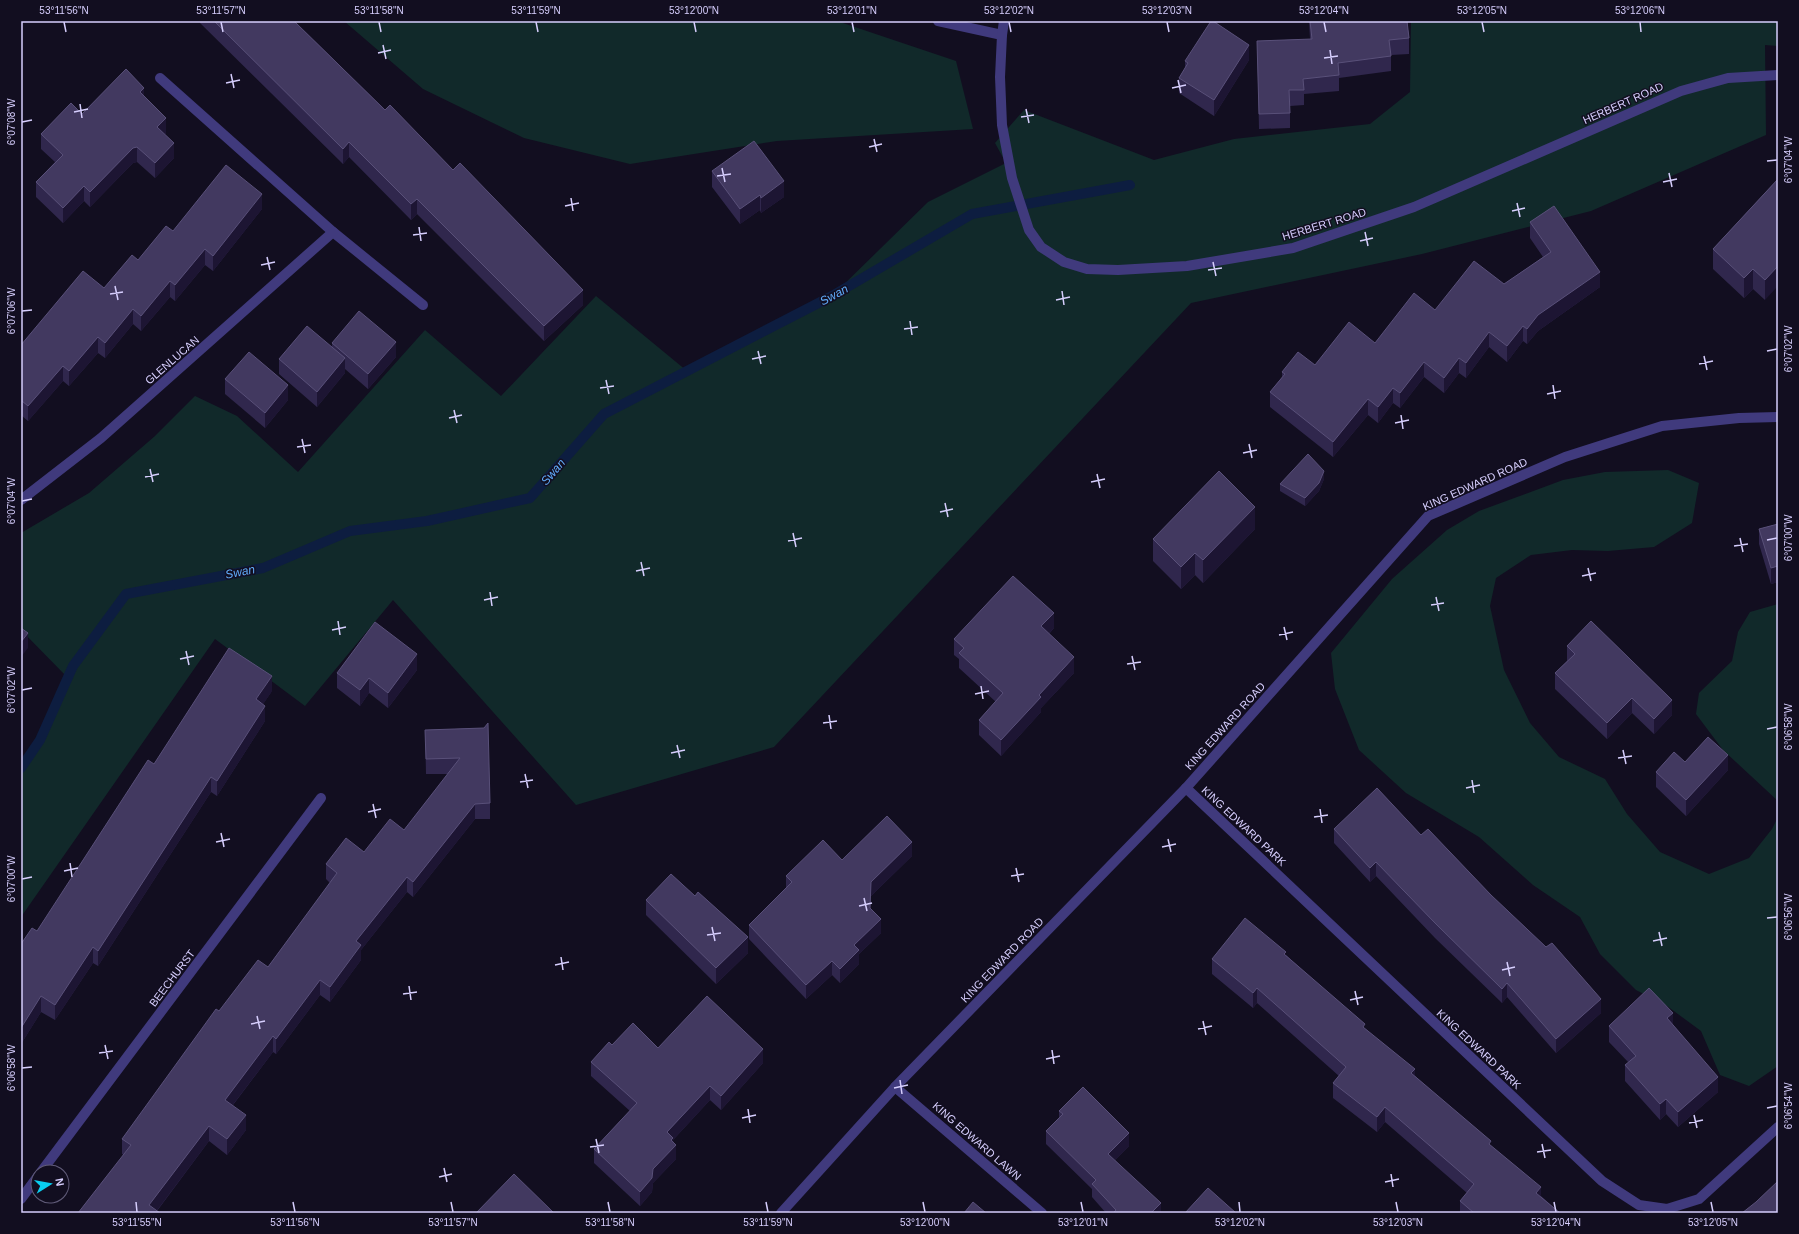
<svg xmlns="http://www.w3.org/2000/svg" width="1799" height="1234" viewBox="0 0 1799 1234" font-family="Helvetica,sans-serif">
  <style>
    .green { fill: #11292a }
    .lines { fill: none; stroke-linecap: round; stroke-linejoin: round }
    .stream { stroke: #0d1d40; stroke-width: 10 }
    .minor { stroke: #403a7d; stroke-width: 10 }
    .tertiary { stroke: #403a7d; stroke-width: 10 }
    .wall { fill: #30274d }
    .shaded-wall { fill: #1d1533 }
    .building { fill: #423960; stroke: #595079 }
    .ticks { fill: none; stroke: #d6cefd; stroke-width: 1.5 }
    .labels { text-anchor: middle; stroke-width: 3; stroke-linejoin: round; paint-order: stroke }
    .street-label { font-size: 11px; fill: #d6cefd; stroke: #120e20 }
    .water-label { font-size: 12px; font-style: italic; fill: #60abf9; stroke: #120e20 }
    .neatline { fill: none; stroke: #d6cefd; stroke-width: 1.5 }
    .ticks-label { font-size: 10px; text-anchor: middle; fill: #d6cefd }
  </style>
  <rect width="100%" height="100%" fill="#120e20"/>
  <g class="green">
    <polygon points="344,21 837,21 956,61 973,129 777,141 630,164 524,138 423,89"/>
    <polygon points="1411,21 1778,21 1778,46 1765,45 1766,135 1591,211 1422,254 1191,303 774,747 576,805 393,600 305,706 215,639 21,917 21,768 40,740 67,677 21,630 21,533 89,493 155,436 195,396 237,416 298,472 425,330 501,396 596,296 687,371 832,296 928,202 1006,163 995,143 1024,110 1154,160 1234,139 1370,124 1410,92"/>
    <polygon points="1668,470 1699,483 1692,523 1654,547 1608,551 1572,550 1531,555 1496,578 1490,606 1504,670 1530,723 1559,757 1605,779 1627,814 1660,852 1709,874 1749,858 1772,829 1778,817 1778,1066 1749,1086 1720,1075 1701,1031 1667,1006 1636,990 1600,954 1580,917 1533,885 1479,837 1406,793 1359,750 1335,689 1331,653 1392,579 1447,530 1479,511 1563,480 1605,472"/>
    <polygon points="1778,604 1778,801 1723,750 1696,714 1699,693 1732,661 1738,632 1750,612"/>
  </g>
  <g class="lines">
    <polyline class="stream" points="21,768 40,740 73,666 126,594 263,568 350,531 427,521 530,498 604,414 832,296 972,214 1130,185"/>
    <g class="minor">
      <polyline points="938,21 1002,35"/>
      <polyline points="160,78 333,232"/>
      <polyline points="21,500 101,438 333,232 423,305"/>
      <polyline points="1186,788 1602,1181 1639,1205 1667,1209 1699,1199 1778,1127"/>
      <polyline points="895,1087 1042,1213"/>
      <polyline points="41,1172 321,798"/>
      <polyline points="21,1199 38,1176"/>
      <polyline points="781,1213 895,1087 1186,788 1428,516 1565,457 1662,426 1739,418 1778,417"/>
    </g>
    <polyline class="tertiary" points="1004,21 1002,35 1000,77 1002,125 1012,178 1029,230 1041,247 1064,262 1087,269 1118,270 1187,266 1293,248 1414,207 1681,91 1728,78 1778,75"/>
  </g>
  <g class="wall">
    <polygon points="200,21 294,21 583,305 544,341 417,214 411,220 349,157 343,164 200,23"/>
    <polygon points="1309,21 1407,21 1409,38 1409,54 1391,55 1391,71 1339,78 1339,91 1304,94 1304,105 1290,106 1290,128 1259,129 1257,41 1310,39"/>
    <polygon points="1249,60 1214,116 1179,93 1179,78 1185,68 1185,61"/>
    <polygon points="144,96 166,133 164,135 174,158 155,178 137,162 133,163 90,207 84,201 63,223 36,197 36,182 55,162 41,149 41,134 82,114"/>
    <polygon points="712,171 784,197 761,213 760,210 740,224 712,187"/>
    <polygon points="1778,179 1765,300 1753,289 1744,298 1713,269 1713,249"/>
    <polygon points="262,209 213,271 205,265 175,301 170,297 141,331 133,324 105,358 98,353 69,386 63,381 28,421 22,416 21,345 104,288 173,231"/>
    <polygon points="1530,222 1600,287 1538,331 1527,344 1523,341 1507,362 1489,347 1466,378 1459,373 1444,393 1424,377 1400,408 1393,403 1378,423 1368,415 1333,457 1270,407 1270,392 1282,377 1282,372 1315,365 1375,343 1435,310 1504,284 1543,257 1530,238"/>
    <polygon points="332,343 396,357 368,389 345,369 345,373 317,407 279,374 279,359 332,347"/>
    <polygon points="225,379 288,400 265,428 225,394"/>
    <polygon points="1324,479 1319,491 1305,506 1280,491 1280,484"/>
    <polygon points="1778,524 1778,582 1771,584 1759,544 1759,529"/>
    <polygon points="1255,529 1203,583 1195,575 1181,589 1153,561 1153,539"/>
    <polygon points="1054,628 1049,634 1074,673 1041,708 1041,712 1001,756 979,735 979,720 996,702 959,668 959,659 954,655 954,639"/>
    <polygon points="1567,646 1672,715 1654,734 1632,713 1607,739 1555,689 1555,673 1567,661"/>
    <polygon points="417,670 388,708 369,693 360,706 337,688 337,673"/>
    <polygon points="272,691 263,704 265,721 217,796 211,792 98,966 93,963 55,1020 41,1012 21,1044 21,944 37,931 154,764"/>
    <polygon points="484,728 490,803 490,819 475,819 413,897 407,892 361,950 361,960 330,1002 320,995 276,1054 273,1052 233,1105 246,1130 227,1155 209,1141 157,1211 78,1213 124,1155 122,1154 122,1139 219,1011 268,967 330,883 326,879 326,864 364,852 404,830 448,774 426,774 425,730"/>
    <polygon points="1685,762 1728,770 1686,816 1656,787 1656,772"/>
    <polygon points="1334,829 1421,835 1601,1013 1556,1053 1507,997 1502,1003 1435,938 1376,876 1370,882 1334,843"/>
    <polygon points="912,856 871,896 870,908 881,933 859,954 859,964 840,983 832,975 806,999 749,939 749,925 786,889 786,876 842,860"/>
    <polygon points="646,900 748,953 716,984 646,915"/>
    <polygon points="1286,955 1415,1076 1491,1146 1541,1196 1560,1213 1460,1213 1460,1201 1467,1193 1385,1122 1377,1132 1333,1098 1333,1083 1339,1076 1257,1003 1253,1008 1212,974 1212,959"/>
    <polygon points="1609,1026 1673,1026 1718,1092 1678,1127 1666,1114 1660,1120 1625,1081 1625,1065 1629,1063 1609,1042"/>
    <polygon points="658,1048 763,1063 721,1110 710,1100 673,1140 676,1159 653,1183 652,1192 640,1206 594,1163 594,1149 630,1111 591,1076 591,1062"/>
    <polygon points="1059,1111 1129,1146 1115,1160 1161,1213 1106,1213 1092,1197 1092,1189 1046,1144 1046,1131 1059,1118"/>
  </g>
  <g class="shaded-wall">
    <polygon points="1249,45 1249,60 1214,116 1214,100"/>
    <polygon points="144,88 144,103 140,92"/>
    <polygon points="166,118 166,133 157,142 157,127"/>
    <polygon points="349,142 349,157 343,164 343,149"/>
    <polygon points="174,143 174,158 155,178 155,163"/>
    <polygon points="137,147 137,162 133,163 90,207 90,192 133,148"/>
    <polygon points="784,181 784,197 761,213 761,198"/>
    <polygon points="84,186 84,201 63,223 63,208"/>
    <polygon points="262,194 262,209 213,271 213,256"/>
    <polygon points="760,195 760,210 740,224 740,209"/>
    <polygon points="417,199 417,214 411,220 411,204"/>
    <polygon points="205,249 205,265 175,301 175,285"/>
    <polygon points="1778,266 1778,286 1765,300 1765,280"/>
    <polygon points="1753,269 1753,289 1744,298 1744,278"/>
    <polygon points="1600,272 1600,287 1538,331 1527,344 1527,329 1538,315"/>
    <polygon points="170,281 170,297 141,331 141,316"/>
    <polygon points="583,290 583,305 544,341 544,326"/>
    <polygon points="133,309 133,324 105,358 105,343"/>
    <polygon points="1523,326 1523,341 1507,362 1507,346"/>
    <polygon points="1489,332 1489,347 1466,378 1466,363"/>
    <polygon points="98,337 98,353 69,386 69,371"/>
    <polygon points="396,342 396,357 368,389 368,374"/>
    <polygon points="345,358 345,373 317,407 317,392"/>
    <polygon points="1459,358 1459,373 1444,393 1444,378"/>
    <polygon points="1424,362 1424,377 1400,408 1400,393"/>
    <polygon points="63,366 63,381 28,421 28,406"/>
    <polygon points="288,385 288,400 265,428 265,413"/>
    <polygon points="1393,388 1393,403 1378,423 1378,407"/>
    <polygon points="1368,399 1368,415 1333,457 1333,442"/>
    <polygon points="21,401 22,401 22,416 21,417"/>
    <polygon points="1324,471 1324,479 1319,491 1305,506 1305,498"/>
    <polygon points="1255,507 1255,529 1203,583 1203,560"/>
    <polygon points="1195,553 1195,575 1181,589 1181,567"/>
    <polygon points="1778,566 1778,582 1771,584 1771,568"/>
    <polygon points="1054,613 1054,628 1041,642 1041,626"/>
    <polygon points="28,633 28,648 21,657 21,642"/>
    <polygon points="417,654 417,670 388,708 388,693"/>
    <polygon points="1074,657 1074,673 1041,708 1041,712 1001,756 1001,740 1039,695"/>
    <polygon points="272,676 272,691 256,715 256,699"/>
    <polygon points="369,678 369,693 360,706 360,690"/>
    <polygon points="1632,698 1632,713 1607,739 1607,723"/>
    <polygon points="1672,700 1672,715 1654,734 1654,719"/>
    <polygon points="265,706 265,721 217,796 217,781"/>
    <polygon points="1728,755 1728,770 1686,816 1686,800"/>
    <polygon points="211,777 211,792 98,966 98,951"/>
    <polygon points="475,804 475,819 413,897 413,882"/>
    <polygon points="912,842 912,856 871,896 870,921 871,882"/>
    <polygon points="1376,862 1376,876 1370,882 1370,868"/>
    <polygon points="407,877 407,892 361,950 361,960 330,1002 330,987 356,941"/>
    <polygon points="881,919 881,933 859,954 859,964 840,983 840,969 854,945"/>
    <polygon points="748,937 748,953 716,984 716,968"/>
    <polygon points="93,947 93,963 55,1020 55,1005"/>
    <polygon points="832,961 832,975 806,999 806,985"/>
    <polygon points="320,980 320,995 276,1054 276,1039"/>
    <polygon points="1507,983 1507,997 1502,1003 1502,989"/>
    <polygon points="1257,988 1257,1003 1253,1008 1253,993"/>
    <polygon points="41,996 41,1012 21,1044 21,1028"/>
    <polygon points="1601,999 1601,1013 1556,1053 1556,1039"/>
    <polygon points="1673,1013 1673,1028 1667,1018"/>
    <polygon points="273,1036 273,1052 225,1115 225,1100"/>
    <polygon points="763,1049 763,1063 721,1110 721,1096"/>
    <polygon points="1415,1069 1415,1084 1411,1073"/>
    <polygon points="1718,1077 1718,1092 1678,1127 1678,1112"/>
    <polygon points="710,1086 710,1100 673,1140 673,1148 676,1145 676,1159 653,1183 652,1192 640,1206 640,1192 653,1169 667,1132"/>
    <polygon points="1666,1099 1666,1114 1660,1120 1660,1104"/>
    <polygon points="1385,1107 1385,1122 1377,1132 1377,1117"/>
    <polygon points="246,1115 246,1130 227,1155 227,1139"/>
    <polygon points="209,1126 209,1141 155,1213 149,1205"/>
    <polygon points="1129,1133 1129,1146 1108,1167 1108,1154"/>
    <polygon points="1541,1187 1541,1202 1536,1193"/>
    <polygon points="1161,1203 1161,1213 1151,1213"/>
  </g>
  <g class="building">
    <polygon points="214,21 294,21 385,110 390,105 453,170 460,163 583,290 544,326 417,199 411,204 349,142 343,149"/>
    <polygon points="1211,21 1213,21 1249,45 1214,100 1179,78 1188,63 1185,61"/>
    <polygon points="1310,21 1407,21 1409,38 1389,40 1391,56 1338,63 1339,75 1303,79 1304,90 1289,90 1290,113 1259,114 1257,41 1312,39"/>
    <polygon points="126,69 144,88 140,92 166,118 157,127 174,143 155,163 137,147 133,148 90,192 84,186 63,208 36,182 63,155 41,134 71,103 82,114"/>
    <polygon points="754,141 784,181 761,198 760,195 740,209 712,171"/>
    <polygon points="226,165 262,194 213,256 205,249 175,285 170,281 141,316 133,309 105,343 98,337 69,371 63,366 28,406 22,401 21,401 21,345 83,271 104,288 132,255 138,260 166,226 173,231"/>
    <polygon points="1778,179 1778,266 1765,280 1753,269 1744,278 1713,249"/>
    <polygon points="1554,206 1600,272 1538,315 1527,329 1523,326 1507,346 1489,332 1466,363 1459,358 1444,378 1424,362 1400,393 1393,388 1378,407 1368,399 1333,442 1270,392 1285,374 1282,372 1298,352 1315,365 1349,322 1375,343 1414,293 1435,310 1474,261 1504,284 1551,252 1530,222"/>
    <polygon points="359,311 396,342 368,374 332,343"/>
    <polygon points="307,326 345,358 317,392 279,359"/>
    <polygon points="249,352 288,385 265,413 225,379"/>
    <polygon points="1308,454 1324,471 1319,483 1305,498 1280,484"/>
    <polygon points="1219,471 1255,507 1203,560 1195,553 1181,567 1153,539"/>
    <polygon points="1778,524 1778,566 1771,568 1759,529"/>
    <polygon points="1013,576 1054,613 1041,626 1074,657 1039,695 1041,697 1001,740 979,720 1003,693 959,653 964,648 954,639"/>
    <polygon points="1591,621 1672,700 1654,719 1632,698 1607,723 1555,673 1575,654 1567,646"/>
    <polygon points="375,622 417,654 388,693 369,678 360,690 337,673"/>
    <polygon points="21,628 28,633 21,642"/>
    <polygon points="229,648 272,676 256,699 265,706 217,781 211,777 98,951 93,947 55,1005 41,996 21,1028 21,944 32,928 37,931 148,760 154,764"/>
    <polygon points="488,723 490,803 475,804 413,882 407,877 356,941 361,945 330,987 320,980 276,1039 273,1036 225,1100 246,1115 227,1139 209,1126 149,1205 160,1213 78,1213 131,1145 122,1139 216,1009 219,1011 258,960 268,967 337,873 326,864 346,838 364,852 390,819 404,830 460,758 426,759 425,730 484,728"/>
    <polygon points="1708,737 1728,755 1686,800 1656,772 1674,752 1685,762"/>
    <polygon points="1377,788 1421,835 1428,829 1491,895 1546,947 1552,943 1601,999 1556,1039 1507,983 1502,989 1435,923 1376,862 1370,868 1334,829"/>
    <polygon points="887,816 912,842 871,882 870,908 881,919 854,945 859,950 840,969 832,961 806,985 749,925 792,882 786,876 823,840 842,860"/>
    <polygon points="671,874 695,896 698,892 748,937 716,968 646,900"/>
    <polygon points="1245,918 1286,952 1284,954 1365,1024 1363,1027 1415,1069 1411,1073 1491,1141 1489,1144 1541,1187 1536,1193 1560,1213 1474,1213 1460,1201 1474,1184 1385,1107 1377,1117 1333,1083 1346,1067 1257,988 1253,993 1212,959"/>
    <polygon points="1649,988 1673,1013 1667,1018 1718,1077 1678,1112 1666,1099 1660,1104 1625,1065 1636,1056 1609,1026"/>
    <polygon points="707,996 763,1049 721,1096 710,1086 667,1132 673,1138 671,1140 676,1145 653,1169 652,1178 640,1192 594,1149 637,1103 591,1062 609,1042 612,1045 633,1023 658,1048"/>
    <polygon points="1083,1087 1129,1133 1108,1154 1161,1203 1151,1213 1113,1213 1116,1210 1092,1184 1096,1180 1046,1131 1063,1114 1059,1111"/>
    <polygon points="514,1174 554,1213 476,1213"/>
    <polygon points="1778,1181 1778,1213 1742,1213 1756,1202"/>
    <polygon points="1208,1188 1236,1213 1185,1213"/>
    <polygon points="973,1202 986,1213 964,1213"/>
  </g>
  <path class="ticks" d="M64,22L66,32M221,22L223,32M379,22L381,32M536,22L538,32M694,22L696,32M852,22L854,32M1009,22L1011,32M1167,22L1169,32M1324,22L1326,32M1482,22L1484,32M1640,22L1641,32M383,45L386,59M1330,50L1332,64M378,53L391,50M1324,58L1338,56M231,74L234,88M1178,80L1181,93M226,83L240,80M1172,88L1186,85M80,104L82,118M1026,109L1029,123M74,112L88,109M1021,117L1034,115M22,122L32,120M874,139L877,152M869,147L882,144M1767,161L1777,160M722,168L725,182M1669,173L1672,187M717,176L731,174M1663,182L1677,179M571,198L573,211M1517,203L1520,217M565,206L579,203M1512,211L1525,208M419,227L421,241M1365,232L1368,246M413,235L427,233M1360,241L1373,238M267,257L270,270M1213,262L1216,276M261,265L275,262M1208,270L1222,268M115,286L118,300M1062,291L1064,305M110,294L123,292M1056,300L1070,297M22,311L32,310M910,321L912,335M904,329L918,327M758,351L761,364M1767,351L1777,349M1704,356L1707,370M752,359L766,356M1699,364L1713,361M606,380L609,394M1553,385L1555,399M600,388L614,386M1547,394L1561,391M454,410L457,423M1401,415L1403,429M449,418L462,415M1395,423L1409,420M302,439L305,453M1249,444L1252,458M297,447L311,445M1243,453L1257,450M150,469L153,482M1097,474L1100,488M145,477L159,474M1091,482L1105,479M22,501L32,499M945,503L948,517M940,512L953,509M793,533L796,547M1740,538L1743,552M1767,540L1777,538M788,541L802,538M1734,546L1748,544M641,562L644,576M1588,568L1591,581M636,571L650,568M1582,576L1596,573M490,592L492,606M1436,597L1439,611M484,600L498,597M1431,605L1444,603M338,621L340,635M1284,627L1287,640M332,630L346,627M1279,635L1293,632M186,651L189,665M1132,656L1135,670M180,659L194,656M1127,664L1141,662M981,686L983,699M22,690L32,688M975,694L989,691M829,715L831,729M823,723L837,721M1767,729L1777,727M677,745L680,758M1623,750L1626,764M671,753L685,750M1618,758L1632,756M525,774L528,788M1472,780L1474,793M520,782L533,780M1466,788L1480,785M373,804L376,818M1320,809L1322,823M368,812L381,809M1314,817L1328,815M221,833L224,847M1168,839L1171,852M216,842L230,839M1162,847L1176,844M70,863L72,877M1016,868L1019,882M64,871L78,868M1011,876L1024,874M22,879L32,877M864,898L867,911M859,906L872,903M1767,918L1777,917M712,927L715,941M1659,932L1662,946M707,935L721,933M1653,941L1667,938M561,957L563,970M1507,962L1510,976M555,965L569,962M1502,970L1515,967M409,986L411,1000M1355,991L1358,1005M403,994L417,992M1350,1000L1363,997M257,1016L260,1029M1203,1021L1206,1035M251,1024L265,1021M1198,1029L1212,1026M105,1045L108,1059M1052,1050L1054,1064M99,1053L113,1051M1046,1059L1060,1056M22,1068L32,1067M900,1080L902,1094M894,1088L908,1085M1767,1108L1777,1106M748,1109L750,1123M1694,1115L1697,1128M742,1118L756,1115M1689,1123L1703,1120M596,1139L599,1153M1542,1144L1545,1158M590,1147L604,1145M1537,1152L1551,1150M444,1168L447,1182M1391,1174L1393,1187M439,1177L452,1174M1385,1182L1399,1179M136,1202L137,1212M293,1202L295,1212M451,1202L453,1212M608,1202L610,1212M766,1202L768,1212M923,1202L925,1212M1081,1202L1083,1212M1239,1202L1240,1212M1396,1202L1398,1212M1554,1202L1556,1212M1711,1202L1713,1212"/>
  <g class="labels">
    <g class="street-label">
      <text transform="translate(1623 103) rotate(-24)" y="4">HERBERT ROAD</text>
      <text transform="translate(1324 224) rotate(-17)" y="4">HERBERT ROAD</text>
      <text transform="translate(172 360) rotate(-41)" y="4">GLENLUCAN</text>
      <text transform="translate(1475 484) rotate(-24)" y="4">KING EDWARD ROAD</text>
      <text transform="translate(1225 726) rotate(-48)" y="4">KING EDWARD ROAD</text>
      <text transform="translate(1244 826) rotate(43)" y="4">KING EDWARD PARK</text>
      <text transform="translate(1002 960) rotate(-46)" y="4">KING EDWARD ROAD</text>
      <text transform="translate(172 978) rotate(-53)" y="4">BEECHURST</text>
      <text transform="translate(1479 1049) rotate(43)" y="4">KING EDWARD PARK</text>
      <text transform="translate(977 1141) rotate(41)" y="4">KING EDWARD LAWN</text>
    </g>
    <g class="water-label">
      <text transform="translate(834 295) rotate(-29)" y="4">Swan</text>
      <text transform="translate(553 472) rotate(-49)" y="4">Swan</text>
      <text transform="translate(240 572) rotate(-11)" y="4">Swan</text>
    </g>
  </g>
  <rect width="1799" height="1234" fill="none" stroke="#120e20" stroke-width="44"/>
  <g transform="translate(50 1184) rotate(79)"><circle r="19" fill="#120e20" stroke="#605b78"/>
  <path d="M0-3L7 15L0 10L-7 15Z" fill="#09cdef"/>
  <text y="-6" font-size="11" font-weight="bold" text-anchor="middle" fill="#d6cefd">N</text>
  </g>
  <rect x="22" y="22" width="1755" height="1190" class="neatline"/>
  <g class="ticks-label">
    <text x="64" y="14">53°11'56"N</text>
    <text x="221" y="14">53°11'57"N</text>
    <text x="379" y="14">53°11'58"N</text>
    <text x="536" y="14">53°11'59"N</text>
    <text x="694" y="14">53°12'00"N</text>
    <text x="852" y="14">53°12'01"N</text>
    <text x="1009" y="14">53°12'02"N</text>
    <text x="1167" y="14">53°12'03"N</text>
    <text x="1324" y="14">53°12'04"N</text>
    <text x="1482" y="14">53°12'05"N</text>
    <text x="1640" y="14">53°12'06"N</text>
    <text transform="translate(11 122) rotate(-90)" y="4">6°07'08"W</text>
    <text transform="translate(1788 160) rotate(-90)" y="4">6°07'04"W</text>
    <text transform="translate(11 311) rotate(-90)" y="4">6°07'06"W</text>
    <text transform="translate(1788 349) rotate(-90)" y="4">6°07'02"W</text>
    <text transform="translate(11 501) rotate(-90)" y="4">6°07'04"W</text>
    <text transform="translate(1788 538) rotate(-90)" y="4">6°07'00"W</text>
    <text transform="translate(11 690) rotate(-90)" y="4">6°07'02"W</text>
    <text transform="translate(1788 727) rotate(-90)" y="4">6°06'58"W</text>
    <text transform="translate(11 879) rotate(-90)" y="4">6°07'00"W</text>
    <text transform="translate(1788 917) rotate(-90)" y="4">6°06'56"W</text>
    <text transform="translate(11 1068) rotate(-90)" y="4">6°06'58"W</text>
    <text transform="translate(1788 1106) rotate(-90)" y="4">6°06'54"W</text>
    <text x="137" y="1226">53°11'55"N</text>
    <text x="295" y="1226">53°11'56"N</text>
    <text x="453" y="1226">53°11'57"N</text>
    <text x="610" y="1226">53°11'58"N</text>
    <text x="768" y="1226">53°11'59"N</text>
    <text x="925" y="1226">53°12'00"N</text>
    <text x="1083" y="1226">53°12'01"N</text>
    <text x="1240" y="1226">53°12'02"N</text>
    <text x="1398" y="1226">53°12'03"N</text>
    <text x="1556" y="1226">53°12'04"N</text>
    <text x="1713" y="1226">53°12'05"N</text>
  </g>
</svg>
